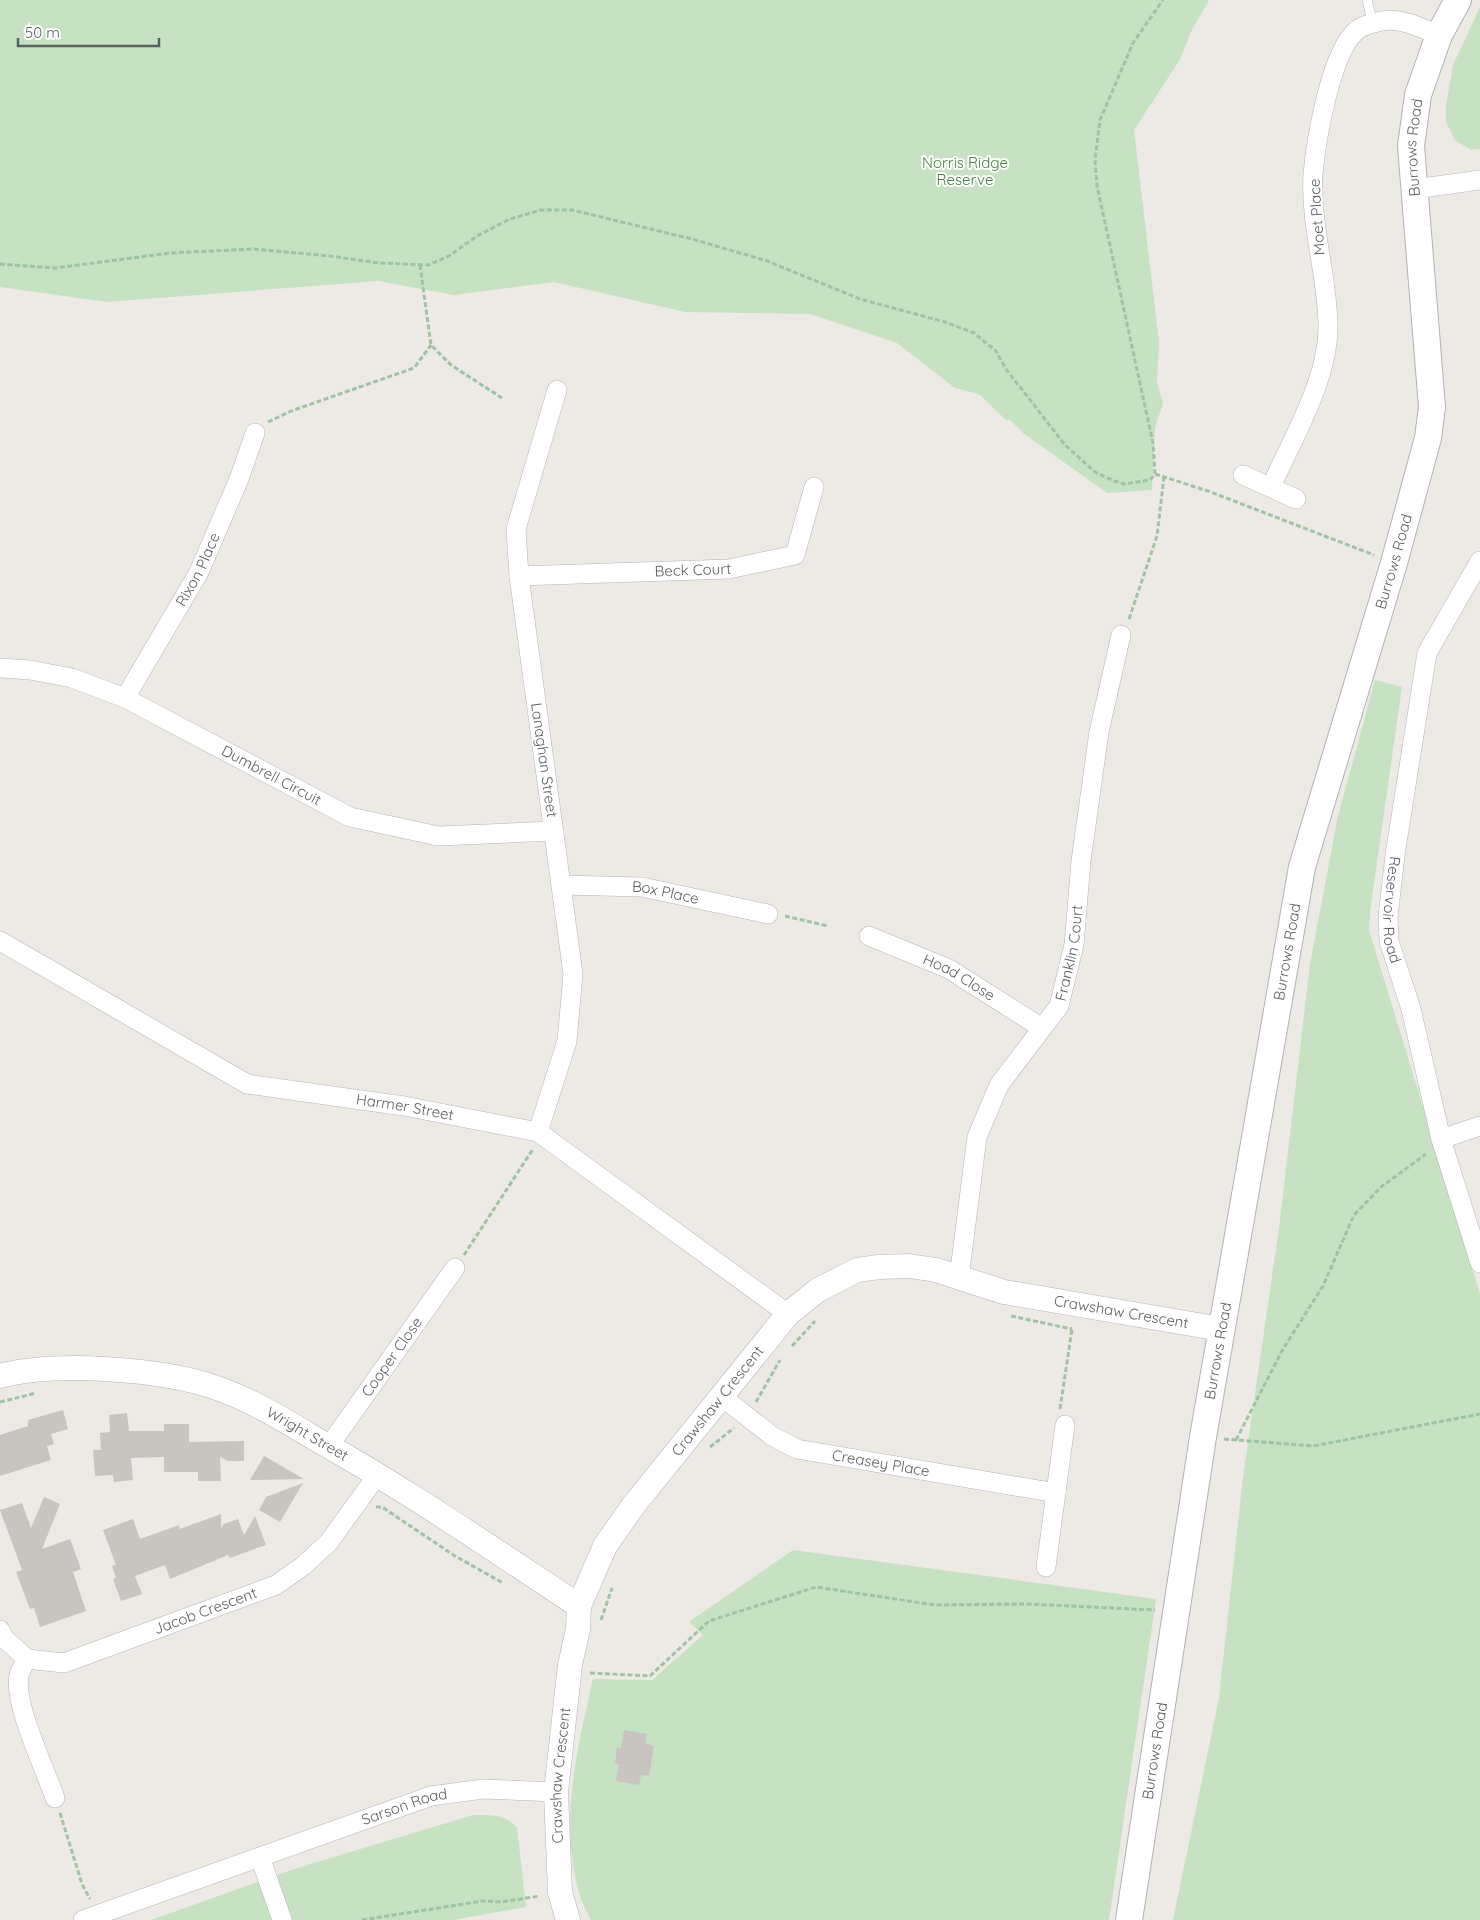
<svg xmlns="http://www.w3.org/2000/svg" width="1480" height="1920" viewBox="0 0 1480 1920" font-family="Quicksand,sans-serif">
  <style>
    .green { fill: #c7e2c2 }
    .building { fill: #c8c4c0 }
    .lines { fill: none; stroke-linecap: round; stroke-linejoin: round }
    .service-casing { stroke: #b1b4b7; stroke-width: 10 }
    .minor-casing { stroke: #b1b4b7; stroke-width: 20 }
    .tertiary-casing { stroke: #b1b4b7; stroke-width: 25 }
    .secondary-casing { stroke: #b0b4b7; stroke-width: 28 }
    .path { stroke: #9ec4a3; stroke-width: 3; stroke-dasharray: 5 2.5; stroke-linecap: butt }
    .service { stroke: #fff; stroke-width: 9 }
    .minor { stroke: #fff; stroke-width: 19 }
    .tertiary { stroke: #fff; stroke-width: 24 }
    .secondary { stroke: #fff; stroke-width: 26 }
    .labels { text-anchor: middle; stroke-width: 4; stroke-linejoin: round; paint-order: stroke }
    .street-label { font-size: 15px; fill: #5c6063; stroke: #fff }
    .park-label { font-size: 15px; fill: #43803d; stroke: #fff }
  </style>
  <rect width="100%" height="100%" fill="#ede9e4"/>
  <g class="green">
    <polygon points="0,0 1209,0 1192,30 1179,61 1134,130 1159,342 1157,383 1163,403 1155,428 1152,490 1107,493 1023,433 1009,419 1007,421 979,394 955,388 897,343 810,314 685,312 554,282 454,295 378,281 107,302 0,287"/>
    <polygon points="1480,7 1480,149 1471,150 1455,140 1446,122 1446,106 1453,65"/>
    <polygon points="1375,680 1402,687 1370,911 1369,930 1480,1294 1480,1920 1173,1920 1219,1698 1243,1477 1279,1228 1310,964 1338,816"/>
    <path d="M793,1550L1156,1599L1109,1920H591C586,1910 580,1899 578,1888C559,1819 578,1746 593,1679L652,1680L703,1635L689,1622Z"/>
    <path d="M473,1815C492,1815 503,1814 517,1827L526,1907L453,1920H151L291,1870Z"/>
  </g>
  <g class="building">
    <polygon points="63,1410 68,1429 51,1434 54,1444 47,1446 51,1460 0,1476 0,1435 28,1426 28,1420"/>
    <polygon points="127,1413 129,1431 164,1431 164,1424 189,1424 189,1442 244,1441 244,1461 228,1461 220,1457 221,1481 198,1481 198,1472 164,1472 164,1457 131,1458 133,1480 114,1482 113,1475 95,1476 93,1450 101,1450 100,1433 110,1432 109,1415"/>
    <polygon points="264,1456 304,1479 250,1480"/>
    <polygon points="303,1483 280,1522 259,1510 266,1497"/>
    <polygon points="44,1497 60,1504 42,1549 70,1539 81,1569 73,1572 86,1611 40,1627 34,1608 30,1609 16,1572 22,1570 0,1510 22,1503 31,1528"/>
    <polygon points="221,1514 221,1528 224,1524 238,1519 244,1535 255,1516 266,1545 230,1558 228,1555 170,1579 165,1565 135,1576 142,1594 121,1601 113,1579 116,1578 112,1566 116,1565 103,1530 133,1519 140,1539 179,1525 180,1529"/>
    <polygon points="624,1730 647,1734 646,1744 654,1746 649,1776 641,1775 639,1785 616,1781 619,1764 615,1763 617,1748 621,1748"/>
  </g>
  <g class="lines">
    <defs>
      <polyline id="service" points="1367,0 1373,24"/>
      <g id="minor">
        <polyline points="1415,189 1480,180"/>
        <polyline points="1243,475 1296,499"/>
        <path d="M1271,487C1293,437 1329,379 1328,324C1327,274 1310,224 1313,174C1316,140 1331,52 1356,31C1362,25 1380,21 1388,20C1406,20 1423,29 1439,35"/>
        <path id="s1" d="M1480,561L1427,653L1395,855L1388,917L1389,941L1411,1009L1441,1139L1480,1263"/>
        <path id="s2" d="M519,576L729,569L795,555L814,487"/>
        <path id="s3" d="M0,668L30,670L72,678L125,698L350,817L438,836L554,831"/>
        <path id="s4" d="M125,698L199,572L239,479L255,433"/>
        <path id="s5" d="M561,885L642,887L768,914"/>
        <path id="s6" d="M869,936L949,969L1042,1028"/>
        <path id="s7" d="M0,941L247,1084L404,1106L538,1132L788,1314"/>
        <polyline points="538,1132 567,1041 573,974 519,576 516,529 557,390"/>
        <polyline points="1441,1139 1480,1126"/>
        <path id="s8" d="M959,1278L977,1137L999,1085L1059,1006L1074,945L1081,861L1099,732L1121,635"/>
        <path id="s9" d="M721,1396L772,1436L797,1449L1056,1493"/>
        <path id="s10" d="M329,1446L455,1268"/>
        <polyline points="1046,1567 1065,1425"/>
        <path id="s11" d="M0,1630L3,1637L27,1659L64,1663L276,1585L303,1566L329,1542L378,1474"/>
        <path d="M27,1659C24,1664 20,1670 19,1676C13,1703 46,1771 55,1798"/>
        <polyline points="260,1857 282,1920"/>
        <path id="s12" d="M83,1920L431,1796L483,1789L556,1792"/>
      </g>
      <g id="tertiary">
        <path id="s13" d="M0,1376C56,1361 163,1369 217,1388C254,1401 287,1422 321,1442C410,1492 494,1550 579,1606"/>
        <path id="s14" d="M568,1920L560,1892L556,1792L570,1665L578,1629L579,1606L605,1546L633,1506L788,1314L818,1290L857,1270L879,1267L909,1266L936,1270L1004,1292L1221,1329"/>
      </g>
      <g id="secondary">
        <path id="s15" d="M1129,1920L1203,1437L1302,867L1394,563L1428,438L1432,407L1411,146L1418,95L1439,35L1458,0"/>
      </g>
    </defs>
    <use href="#service" class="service-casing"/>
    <use href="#minor" class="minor-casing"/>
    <use href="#tertiary" class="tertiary-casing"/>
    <use href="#secondary" class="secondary-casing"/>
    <g class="path">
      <polyline points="0,264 55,268 170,253 253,249 330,256 379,263 428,265 449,256 477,236 510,219 541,210 572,210 692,239 767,261 860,299 945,322 974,333 996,351 1006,369 1065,445 1095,472 1112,480 1124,484 1150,480 1155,474 1153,443 1097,186 1095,159 1100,120 1133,43 1163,0"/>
      <polyline points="420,265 431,345 451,365 502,398"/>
      <polyline points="268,422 291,411 414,368 431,345"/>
      <polyline points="1155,474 1208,491 1374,555"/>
      <polyline points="1129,619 1157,536 1164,477"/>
      <polyline points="785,916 828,926"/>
      <polyline points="464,1255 533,1149"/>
      <polyline points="1011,1316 1072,1329"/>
      <polyline points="792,1346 815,1321"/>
      <polyline points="0,1402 36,1393"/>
      <polyline points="756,1402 780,1360"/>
      <polyline points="1060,1409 1072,1329"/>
      <polyline points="1224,1439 1313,1446 1480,1414"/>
      <polyline points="1236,1440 1283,1349 1323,1286 1354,1215 1381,1187 1426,1154"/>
      <polyline points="710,1447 734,1428"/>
      <polyline points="376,1507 382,1507 455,1556 503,1583"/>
      <polyline points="601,1620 612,1588"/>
      <polyline points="590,1673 650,1676 709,1621 816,1587 935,1605 1026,1604 1155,1610"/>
      <polyline points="60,1813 82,1884 90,1899"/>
      <polyline points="362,1920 482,1901 501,1902 540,1896"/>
    </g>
    <use href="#service" class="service"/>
    <use href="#minor" class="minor"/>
    <use href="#tertiary" class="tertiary"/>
    <use href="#secondary" class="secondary"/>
  </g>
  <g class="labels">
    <g class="street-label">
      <text dy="5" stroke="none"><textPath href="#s15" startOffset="1806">Burrows Road</textPath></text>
      <text transform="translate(1317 217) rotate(-94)" y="5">Moet Place</text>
      <text dy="5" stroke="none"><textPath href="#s15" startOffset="1386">Burrows Road</textPath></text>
      <text dy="5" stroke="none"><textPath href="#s4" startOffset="148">Rixon Place</textPath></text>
      <text dy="5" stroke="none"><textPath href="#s2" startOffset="174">Beck Court</textPath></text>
      <text transform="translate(544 760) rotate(82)" y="5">Lanaghan Street</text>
      <text dy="5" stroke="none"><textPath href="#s3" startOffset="295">Dumbrell Circuit</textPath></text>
      <text dy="5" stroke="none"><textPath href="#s5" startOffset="105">Box Place</textPath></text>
      <text dy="5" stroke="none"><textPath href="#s1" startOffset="366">Reservoir Road</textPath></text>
      <text dy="5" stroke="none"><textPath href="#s15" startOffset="981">Burrows Road</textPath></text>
      <text dy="5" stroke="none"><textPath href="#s8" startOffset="352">Franklin Court</textPath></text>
      <text dy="5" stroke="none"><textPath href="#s6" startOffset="99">Hoad Close</textPath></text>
      <text dy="5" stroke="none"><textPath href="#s7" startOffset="445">Harmer Street</textPath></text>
      <text dy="5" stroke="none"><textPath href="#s14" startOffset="1030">Crawshaw Crescent</textPath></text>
      <text dy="5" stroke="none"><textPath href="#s15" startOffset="576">Burrows Road</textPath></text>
      <text dy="5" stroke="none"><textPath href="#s10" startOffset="109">Cooper Close</textPath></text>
      <text dy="5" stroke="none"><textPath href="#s14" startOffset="566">Crawshaw Crescent</textPath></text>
      <text dy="5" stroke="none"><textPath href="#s13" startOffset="321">Wright Street</textPath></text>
      <text dy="5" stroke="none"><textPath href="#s9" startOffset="178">Creasey Place</textPath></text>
      <text dy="5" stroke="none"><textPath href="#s11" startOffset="228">Jacob Crescent</textPath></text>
      <text dy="5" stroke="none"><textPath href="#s15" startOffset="171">Burrows Road</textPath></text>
      <text dy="5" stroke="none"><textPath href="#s14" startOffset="146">Crawshaw Crescent</textPath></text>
      <text dy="5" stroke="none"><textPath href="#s12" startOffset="341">Sarson Road</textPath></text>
    </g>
    <g class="park-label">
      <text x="965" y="168">Norris Ridge<tspan x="965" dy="17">Reserve</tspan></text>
    </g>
  </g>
  <path d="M18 38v8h141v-8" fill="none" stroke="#5c6063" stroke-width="2.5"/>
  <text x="25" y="38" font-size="15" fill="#5c6063" stroke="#ffffff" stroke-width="4" paint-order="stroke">50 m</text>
</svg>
